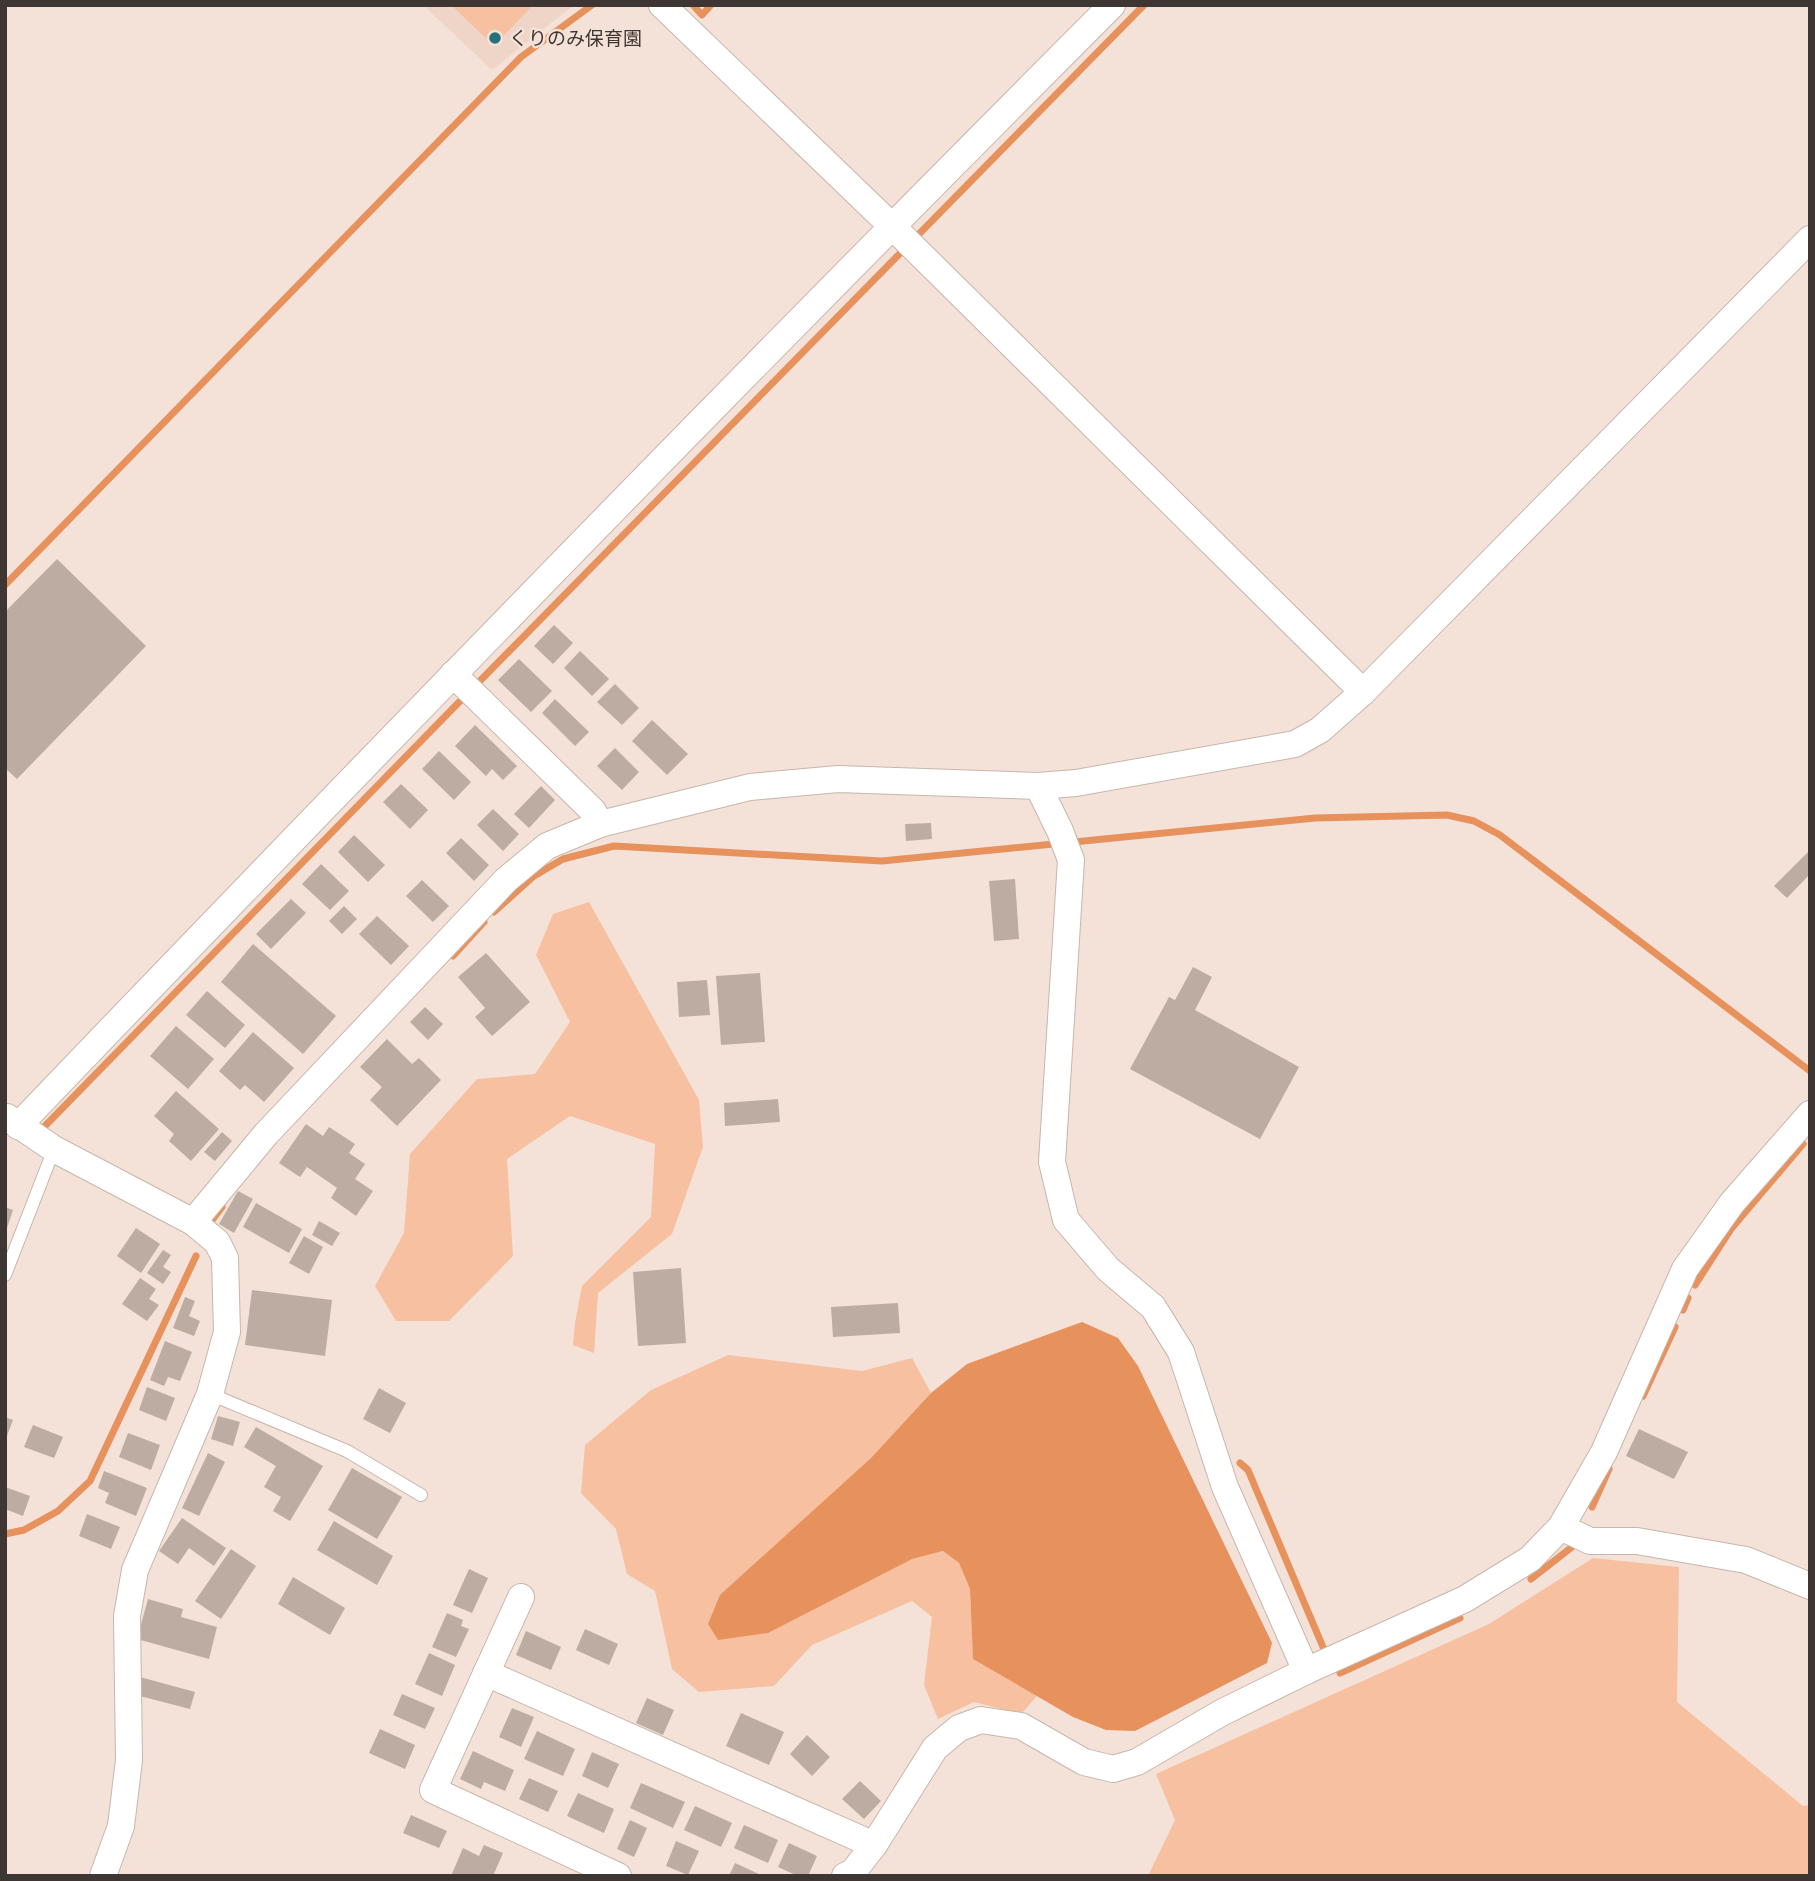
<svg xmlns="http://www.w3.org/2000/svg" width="1815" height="1881" viewBox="0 0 1815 1881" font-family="Quicksand,'Noto Sans JP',sans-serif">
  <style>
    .built { fill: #efd5c7 }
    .green { fill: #f7c0a0 }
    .water { fill: #e7915c }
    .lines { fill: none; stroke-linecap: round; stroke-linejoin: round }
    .stream { stroke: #e7915c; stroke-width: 7 }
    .building { fill: #bdaca2 }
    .lane-casing { stroke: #c7b6ac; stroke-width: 14 }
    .street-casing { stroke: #c7b6ac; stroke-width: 28 }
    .lane { stroke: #fff; stroke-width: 12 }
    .street { stroke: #fff; stroke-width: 26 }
    .poi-dot { fill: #28707c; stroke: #f4e2d8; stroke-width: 2.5 }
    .labels { text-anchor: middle; stroke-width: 5; stroke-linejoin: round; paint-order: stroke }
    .poi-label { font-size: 19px; fill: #3d3632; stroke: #f4e2d8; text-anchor: start }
  </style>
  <rect width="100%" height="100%" fill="#f4e2d8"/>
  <polygon class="built" points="423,5 574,5 492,70"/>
  <g class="green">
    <polygon points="451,5 533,5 494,46"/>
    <polygon points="589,902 699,1100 703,1147 672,1234 598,1293 594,1353 573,1345 575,1323 582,1286 651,1217 655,1144 570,1116 507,1159 513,1256 449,1321 396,1321 375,1286 404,1233 410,1154 477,1079 535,1074 570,1022 536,955 553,914"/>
    <polygon points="728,1355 862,1371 912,1358 931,1393 870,1459 912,1559 943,1551 959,1563 970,1589 973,1658 1037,1696 1021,1714 974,1702 938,1719 924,1685 932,1617 912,1601 812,1645 774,1686 699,1692 672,1669 655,1591 627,1574 616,1529 581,1493 585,1445 651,1390"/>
    <polygon points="1593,1558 1679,1567 1677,1702 1803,1806 1810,1805 1810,1876 1148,1876 1175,1820 1156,1774 1489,1624"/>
  </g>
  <polygon class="water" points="1082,1322 1118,1338 1138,1366 1272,1643 1267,1663 1135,1731 1106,1730 1073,1717 973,1659 970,1589 959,1563 943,1551 912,1559 768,1633 718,1640 708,1624 720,1595 870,1459 931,1393 967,1364"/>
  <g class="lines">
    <g class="stream">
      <polyline points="693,5 702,15 711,5"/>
      <polyline points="5,585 521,57 592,5"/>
      <polyline points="474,687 1144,5"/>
      <polyline points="494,912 534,876 563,859 614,846 882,861 1315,818 1447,815 1474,821 1500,835 1810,1071"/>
      <polyline points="453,956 484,922"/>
      <polyline points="45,1126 465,696"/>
      <polyline points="210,1223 222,1207"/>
      <polyline points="1695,1285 1731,1229 1803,1144"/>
      <polyline points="1683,1310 1688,1298"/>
      <polyline points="1643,1396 1675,1327"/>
      <polyline points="1240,1463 1248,1470 1323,1647"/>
      <polyline points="1592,1507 1609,1469"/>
      <polyline points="5,1534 24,1530 58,1511 90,1481 196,1256"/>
      <polyline points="1531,1579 1572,1547"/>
      <polyline points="1340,1673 1460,1618"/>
    </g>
  </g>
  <g class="building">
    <polygon points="57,559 146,646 17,779 5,768 5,612"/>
    <polygon points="554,625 573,643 553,664 534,646"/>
    <polygon points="580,651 609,679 592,696 564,668"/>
    <polygon points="519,659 552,691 531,712 498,680"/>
    <polygon points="615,684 639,708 622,725 597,702"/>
    <polygon points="555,699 589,732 575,746 542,713"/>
    <polygon points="652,720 688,754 667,775 632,741"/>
    <polygon points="475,725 517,766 503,780 492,769 486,776 455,746"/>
    <polygon points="615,748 639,772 622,790 597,766"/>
    <polygon points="439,751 471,782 454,800 422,769"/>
    <polygon points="401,784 428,810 410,829 383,802"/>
    <polygon points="541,786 555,800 529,828 514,814"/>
    <polygon points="493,809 519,834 503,851 477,825"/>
    <polygon points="931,823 932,839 906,841 905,824"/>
    <polygon points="354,835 385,865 368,882 338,852"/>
    <polygon points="461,838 489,865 474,881 446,853"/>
    <polygon points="1810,850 1810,874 1787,898 1774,886"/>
    <polygon points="321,864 349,891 330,910 302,884"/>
    <polygon points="1015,879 1019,939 994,941 989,881"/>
    <polygon points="422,880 449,906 433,922 406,896"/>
    <polygon points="291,899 306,913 271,949 256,934"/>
    <polygon points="344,906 357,919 342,934 329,921"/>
    <polygon points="377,916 409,946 391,965 359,934"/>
    <polygon points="253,944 336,1016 303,1054 221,982"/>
    <polygon points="486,953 530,1002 492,1036 475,1017 485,1008 458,977"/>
    <polygon points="1193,967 1212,977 1195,1010 1299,1067 1260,1139 1130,1069 1169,997 1175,1000"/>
    <polygon points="760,973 765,1042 721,1045 716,976"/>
    <polygon points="707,980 710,1015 679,1017 677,982"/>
    <polygon points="207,991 245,1025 225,1048 186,1015"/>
    <polygon points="425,1007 443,1024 428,1040 410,1022"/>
    <polygon points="176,1026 214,1059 188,1089 150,1056"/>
    <polygon points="253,1032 294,1068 264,1102 245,1085 240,1090 219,1071"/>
    <polygon points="387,1039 412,1064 419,1058 441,1080 397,1126 370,1100 382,1087 360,1067"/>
    <polygon points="176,1091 219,1129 191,1161 169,1141 174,1134 154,1116"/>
    <polygon points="778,1099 780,1122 725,1126 724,1103"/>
    <polygon points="306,1124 323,1136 329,1127 355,1144 349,1153 365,1164 355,1179 373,1191 356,1216 331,1198 337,1188 307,1167 300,1177 279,1163"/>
    <polygon points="222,1132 232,1141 215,1161 204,1152"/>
    <polygon points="238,1191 253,1199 234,1233 219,1224"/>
    <polygon points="256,1203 302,1229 289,1253 243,1227"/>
    <polygon points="5,1207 13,1210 6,1231 5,1231"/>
    <polygon points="319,1221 340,1233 332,1246 312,1235"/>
    <polygon points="136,1228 160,1244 141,1273 117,1256"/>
    <polygon points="304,1236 323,1247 309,1274 289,1263"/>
    <polygon points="163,1250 171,1255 163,1267 171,1272 163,1284 147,1273"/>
    <polygon points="681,1268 686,1343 638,1346 633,1272"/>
    <polygon points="140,1278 156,1289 149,1299 159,1305 147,1321 122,1304"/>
    <polygon points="252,1290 332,1300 325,1356 245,1345"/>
    <polygon points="185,1297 195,1301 189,1316 200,1321 194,1336 173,1328"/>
    <polygon points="898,1303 900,1333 833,1337 831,1307"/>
    <polygon points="165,1341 192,1352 180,1381 168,1377 164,1386 150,1380"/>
    <polygon points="147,1387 175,1398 166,1421 139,1410"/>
    <polygon points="379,1388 406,1403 390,1433 363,1419"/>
    <polygon points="218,1416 240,1422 233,1446 211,1439"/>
    <polygon points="5,1417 13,1420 5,1441"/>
    <polygon points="33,1425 63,1437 54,1458 24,1447"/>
    <polygon points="256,1427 323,1466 290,1521 273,1511 281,1497 264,1487 276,1466 244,1447"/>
    <polygon points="1639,1429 1688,1452 1674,1479 1626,1456"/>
    <polygon points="128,1433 160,1445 151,1470 119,1457"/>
    <polygon points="208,1453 225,1462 199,1516 182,1508"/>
    <polygon points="352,1468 402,1497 377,1539 328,1510"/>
    <polygon points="104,1471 147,1488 136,1516 105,1503 109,1493 98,1488"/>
    <polygon points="5,1487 30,1496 23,1516 5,1509"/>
    <polygon points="87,1514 120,1527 111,1549 79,1536"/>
    <polygon points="182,1518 226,1548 214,1566 189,1548 178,1564 159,1551"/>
    <polygon points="334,1521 393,1556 377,1585 317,1550"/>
    <polygon points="231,1549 256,1566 221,1619 195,1601"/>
    <polygon points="469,1569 488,1578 472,1613 453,1605"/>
    <polygon points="293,1577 345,1608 330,1635 278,1604"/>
    <polygon points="148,1599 183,1609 181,1617 217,1627 209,1659 137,1639"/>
    <polygon points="447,1613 463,1620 461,1626 469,1629 456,1657 432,1647"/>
    <polygon points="585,1629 618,1644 609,1665 576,1650"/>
    <polygon points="526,1631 561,1647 551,1670 516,1655"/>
    <polygon points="429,1653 455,1665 442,1696 415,1684"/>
    <polygon points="140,1677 195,1692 190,1709 136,1695"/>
    <polygon points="402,1694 435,1708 425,1729 393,1715"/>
    <polygon points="647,1698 674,1710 663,1735 636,1723"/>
    <polygon points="512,1708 534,1717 521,1747 499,1737"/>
    <polygon points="741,1713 784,1732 769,1765 726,1746"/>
    <polygon points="380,1729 415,1745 405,1769 369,1753"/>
    <polygon points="537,1731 575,1749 563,1776 524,1759"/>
    <polygon points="807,1735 830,1757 812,1776 790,1754"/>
    <polygon points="473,1751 514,1770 505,1791 484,1782 481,1789 460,1779"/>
    <polygon points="592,1752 619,1764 608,1788 582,1776"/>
    <polygon points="529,1778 558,1791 548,1812 519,1799"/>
    <polygon points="860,1781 881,1801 864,1819 842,1799"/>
    <polygon points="641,1783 685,1802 673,1828 630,1808"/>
    <polygon points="578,1793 614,1809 604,1833 567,1816"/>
    <polygon points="695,1806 732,1823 721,1847 684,1830"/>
    <polygon points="411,1815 447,1831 439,1848 403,1833"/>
    <polygon points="630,1820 647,1828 634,1857 617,1849"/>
    <polygon points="744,1825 778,1840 768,1863 734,1848"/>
    <polygon points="676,1841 699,1851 688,1875 666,1866"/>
    <polygon points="789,1843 817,1856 808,1876 798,1876 778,1867"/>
    <polygon points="484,1845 503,1853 493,1876 451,1876 463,1848 479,1856"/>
    <polygon points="735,1863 763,1876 729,1876"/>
  </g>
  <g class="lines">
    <defs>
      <g id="lane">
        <polyline points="5,1275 54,1149"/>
        <polyline points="210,1394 347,1451 421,1495"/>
      </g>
      <g id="street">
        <polyline points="662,5 901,235 1363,692"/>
        <polyline points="453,674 593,811 600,824"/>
        <polyline points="1038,786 1060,831 1071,860 1052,1162 1066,1220 1108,1269 1153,1307 1181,1352 1225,1487 1306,1671"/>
        <polyline points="7,1117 54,1149 193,1222 217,1242 225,1258 227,1332 210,1394 135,1570 127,1616 129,1760 121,1826 103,1876"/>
        <path d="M18,1126C379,749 743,375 1112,5"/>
        <polyline points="193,1222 266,1134 506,880 547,846 600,824 750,787 838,779 1038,786 1076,783 1295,744 1320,730 1363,692 1810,239"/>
        <polyline points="1561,1527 1590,1541 1637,1541 1746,1560 1810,1586"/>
        <polyline points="521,1597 433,1790 618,1876"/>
        <polyline points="486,1673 874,1845"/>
        <polyline points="845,1876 853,1872 874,1845 935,1748 959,1728 981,1720 1021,1726 1084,1762 1113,1769 1137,1762 1221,1713 1306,1671 1465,1599 1530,1559 1561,1527 1604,1452 1685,1269 1732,1203 1810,1114"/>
      </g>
    </defs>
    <use href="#lane" class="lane-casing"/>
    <use href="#street" class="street-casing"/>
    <use href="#lane" class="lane"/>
    <use href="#street" class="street"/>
  </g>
  <circle class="poi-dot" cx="495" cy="38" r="7"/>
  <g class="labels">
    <g class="poi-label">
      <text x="509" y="45">くりのみ保育園</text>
    </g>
  </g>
  <rect width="1815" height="1881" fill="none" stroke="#3d3632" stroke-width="14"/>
</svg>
